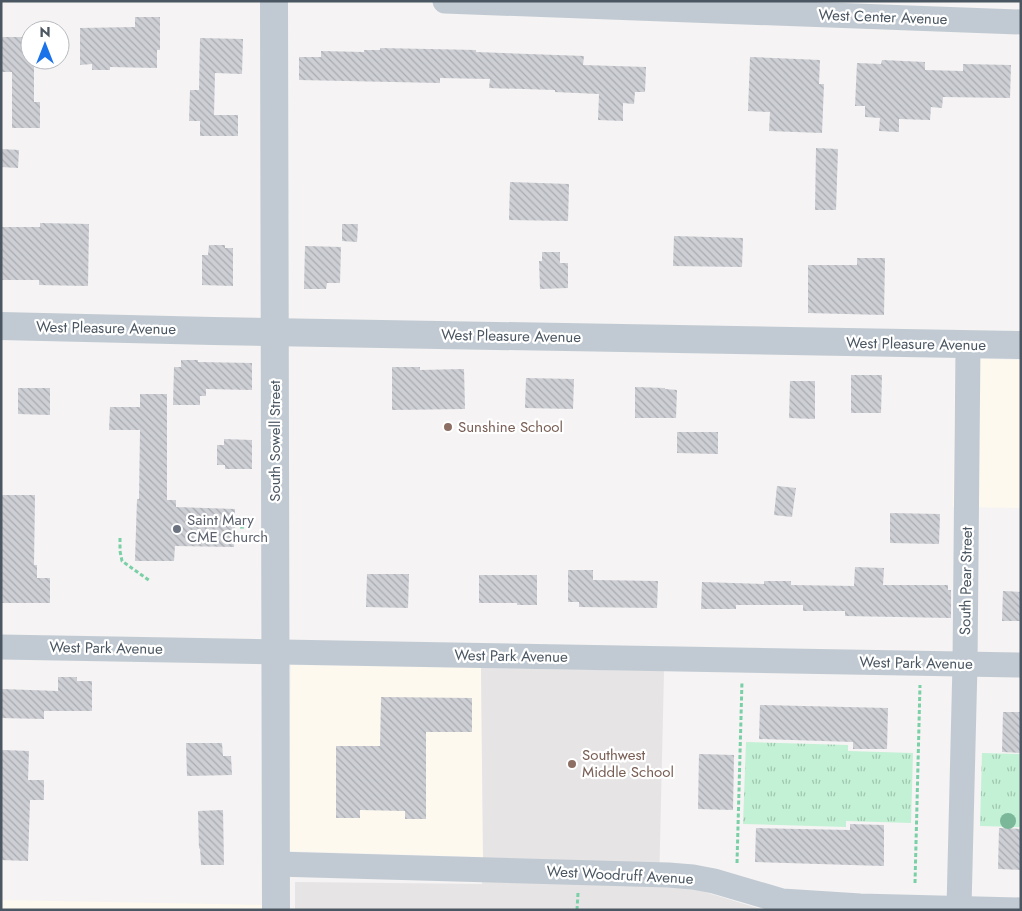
<svg xmlns="http://www.w3.org/2000/svg" width="1022" height="911" viewBox="0 0 1022 911" font-family="Jost,sans-serif">
  <style>
    .commercial { fill: #fdf9ef }
    .education { fill: #e6e4e5 }
    .grass { fill: url(#grass-tufts) }
    .building { fill: url(#building-back-hatch) }
    .lines { fill: none; stroke-linecap: round; stroke-linejoin: round }
    .path { stroke: #7ad0a6; stroke-width: 3; stroke-dasharray: 4 2.5; stroke-linecap: butt }
    .minor { stroke: #c1cad2; stroke-width: 25 }
    .tertiary { stroke: #c1cad2; stroke-width: 28 }
    .tree { fill: #7bb799 }
    .education-dot { fill: #8d6e63; stroke: #fff; stroke-width: 2 }
    .worship-dot { fill: #6b7280; stroke: #fff; stroke-width: 2 }
    .labels { text-anchor: middle; stroke-width: 4.5; stroke-linejoin: round; paint-order: stroke }
    .street-label { font-size: 15px; fill: #4a5661; stroke: #fff }
    .education-label { font-size: 15px; fill: #785e54; stroke: #fff; text-anchor: start }
    .worship-label { font-size: 15px; fill: #5b616d; stroke: #fff; text-anchor: start }
  </style>
  <defs>
    <pattern id="grass-tufts" width="24" height="20" patternUnits="userSpaceOnUse" patternTransform="scale(1.25)"><rect width="24" height="20" fill="#c3f1d5"/><path d="M3 7l-1-3M5 7V3M7 7l1-3M15 17l-1-3M17 17v-4M19 17l1-3" fill="none" stroke="#a0c6b0"/></pattern>
    <pattern id="building-back-hatch" width="6" height="6" patternUnits="userSpaceOnUse" patternTransform="scale(1.25)"><rect width="6" height="6" fill="#cdcfd5"/><path d="M-1 5l2 2M0 0l6 6M5-1l2 2" fill="none" stroke="#a8abb0"/></pattern>
  </defs>
  <rect width="100%" height="100%" fill="#f5f3f3"/>
  <g class="commercial">
    <polygon points="955,358 1021,360 1021,508 953,507"/>
    <polygon points="291,665 481,668 483,857 287,851"/>
    <polygon points="1,900 268,905 268,910 1,910"/>
  </g>
  <polygon class="education" points="481,668 664,671 659,887 692,888 764,910 295,910 295,882 482,884 483,857"/>
  <g class="grass">
    <polygon points="746,742 848,745 848,751 913,753 911,823 846,821 846,827 743,824"/>
    <polygon points="982,753 1021,754 1021,827 980,826"/>
  </g>
  <g class="building">
    <polygon points="135,17 160,17 160,50 157,50 157,68 110,67 110,70 92,70 92,64 80,65 80,28 135,27"/>
    <polygon points="1,37 30,37 30,60 34,60 34,102 40,102 40,128 12,128 12,72 2,72"/>
    <polygon points="200,38 243,39 242,74 215,73 214,115 238,115 238,136 200,136 200,121 189,121 190,90 199,90"/>
    <polygon points="380,48 476,50 476,52 584,56 583,65 646,67 645,92 635,92 634,104 623,103 623,121 598,120 599,94 555,92 555,90 489,88 490,79 440,78 440,83 299,80 299,57 321,57 321,51 364,52 364,50 380,50"/>
    <polygon points="750,57 820,60 819,84 824,84 822,133 769,131 770,112 748,111"/>
    <polygon points="882,60 925,62 925,70 963,71 963,64 1011,65 1010,98 943,97 942,108 931,107 930,120 899,119 899,132 879,131 880,118 865,117 865,106 855,106 857,63 881,64"/>
    <polygon points="816,148 838,149 836,210 815,210"/>
    <polygon points="1,149 19,150 18,168 1,167"/>
    <polygon points="510,182 569,184 568,221 509,220"/>
    <polygon points="40,223 89,224 88,286 39,285 39,280 1,280 1,227 40,227"/>
    <polygon points="342,224 358,224 357,242 342,241"/>
    <polygon points="674,236 743,238 742,267 673,266"/>
    <polygon points="209,245 225,245 225,248 233,248 233,286 202,285 202,255 208,255"/>
    <polygon points="305,246 341,247 340,283 327,283 326,289 304,289"/>
    <polygon points="542,252 560,252 560,263 568,263 568,288 540,289 539,261 542,261"/>
    <polygon points="857,258 885,258 884,315 808,313 808,265 857,265"/>
    <polygon points="181,360 198,360 198,362 252,363 252,390 206,389 206,396 200,396 200,405 173,405 174,367 181,367"/>
    <polygon points="392,367 420,367 420,370 464,369 465,409 392,410"/>
    <polygon points="851,375 882,375 881,413 851,413"/>
    <polygon points="526,378 574,379 573,409 525,408"/>
    <polygon points="790,381 815,381 815,419 789,418"/>
    <polygon points="635,387 665,388 665,389 677,390 676,418 635,418"/>
    <polygon points="18,388 50,388 50,415 18,414"/>
    <polygon points="140,394 167,394 167,500 176,500 176,507 235,509 234,547 175,546 174,561 135,561 137,499 139,499 140,430 109,430 110,407 140,407"/>
    <polygon points="677,432 718,432 718,454 677,453"/>
    <polygon points="224,439 252,440 252,469 225,469 225,465 217,465 217,445 224,445"/>
    <polygon points="777,486 796,488 792,517 774,515"/>
    <polygon points="1,495 35,495 34,565 37,565 37,578 50,578 50,603 1,603"/>
    <polygon points="890,513 940,514 939,544 890,543"/>
    <polygon points="855,567 884,568 883,585 948,585 948,590 951,590 951,618 845,616 845,611 803,611 803,605 736,605 736,609 701,609 702,582 764,584 764,581 791,581 791,585 854,586"/>
    <polygon points="568,570 593,570 593,580 658,581 657,608 579,607 579,602 568,602"/>
    <polygon points="367,574 409,574 408,608 366,607"/>
    <polygon points="479,575 537,575 537,605 517,605 517,603 479,603"/>
    <polygon points="1003,591 1021,592 1021,621 1002,621"/>
    <polygon points="58,677 77,677 77,681 92,681 92,711 44,711 44,719 1,718 1,689 58,691"/>
    <polygon points="381,697 472,698 472,732 426,732 426,819 405,819 405,811 360,810 360,818 336,818 336,746 380,746"/>
    <polygon points="760,705 888,708 887,749 853,749 853,742 759,739"/>
    <polygon points="1003,712 1021,712 1021,753 1002,752"/>
    <polygon points="186,743 222,743 223,756 231,756 232,775 187,776"/>
    <polygon points="2,750 29,751 28,780 44,780 44,800 30,800 28,861 1,860"/>
    <polygon points="699,754 734,755 733,810 698,809"/>
    <polygon points="223,810 224,865 201,865 200,848 199,849 198,811"/>
    <polygon points="850,824 884,825 884,866 755,862 756,828 850,830"/>
    <polygon points="999,828 1021,829 1021,870 998,869"/>
  </g>
  <g class="lines">
    <g class="path">
      <polyline points="240,527 252,527"/>
      <polyline points="120,538 120,551 122,561 150,581"/>
      <polyline points="737,863 742,681"/>
      <polyline points="915,883 920,685"/>
      <polyline points="577,910 578,893"/>
    </g>
    <g class="minor">
      <polyline points="445,1 1021,22"/>
      <polyline points="1,647 1021,665"/>
      <polyline points="276,864 668,875 693,877 714,881 782,901 860,906 1021,910"/>
      <polyline points="959,908 965,664 968,345"/>
    </g>
    <g class="tertiary">
      <polyline points="274,1 276,910"/>
      <polyline points="1,326 213,331 1021,345"/>
    </g>
  </g>
  <circle class="tree" cx="1008" cy="821" r="8"/>
  <g class="education-dot">
    <circle cx="448" cy="427" r="5"/>
    <circle cx="572" cy="764" r="5"/>
  </g>
  <circle class="worship-dot" cx="177" cy="529" r="5"/>
  <g class="labels">
    <g class="street-label">
      <text transform="translate(883 17) rotate(2)" y="5">West Center Avenue</text>
      <text transform="translate(106 328) rotate(1)" y="5">West Pleasure Avenue</text>
      <text transform="translate(511 336) rotate(1)" y="5">West Pleasure Avenue</text>
      <text transform="translate(916 344) rotate(1)" y="5">West Pleasure Avenue</text>
      <text transform="translate(275 441) rotate(-90)" y="5">South Sowell Street</text>
      <text transform="translate(966 581) rotate(-89)" y="5">South Pear Street</text>
      <text transform="translate(106 648) rotate(1)" y="5">West Park Avenue</text>
      <text transform="translate(511 656) rotate(1)" y="5">West Park Avenue</text>
      <text transform="translate(916 663) rotate(1)" y="5">West Park Avenue</text>
      <text transform="translate(620 875) rotate(3)" y="5">West Woodruff Avenue</text>
    </g>
    <g class="education-label">
      <text x="458" y="432">Sunshine School</text>
      <text x="582" y="760">Southwest<tspan x="582" dy="17">Middle School</tspan></text>
    </g>
    <g class="worship-label">
      <text x="187" y="525">Saint Mary<tspan x="187" dy="17">CME Church</tspan></text>
    </g>
  </g>
  <rect width="1022" height="911" fill="none" stroke="#4a5661" stroke-width="5"/>
  <g transform="translate(45 45)"><circle r="24" fill="#ffffff" stroke="#b7bbc0"/>
  <path d="M0-4L9 19L0 12L-9 19Z" fill="#1a73e8"/>
  <text y="-8" font-size="14" font-weight="bold" text-anchor="middle" fill="#4a5661">N</text>
  </g>
</svg>
